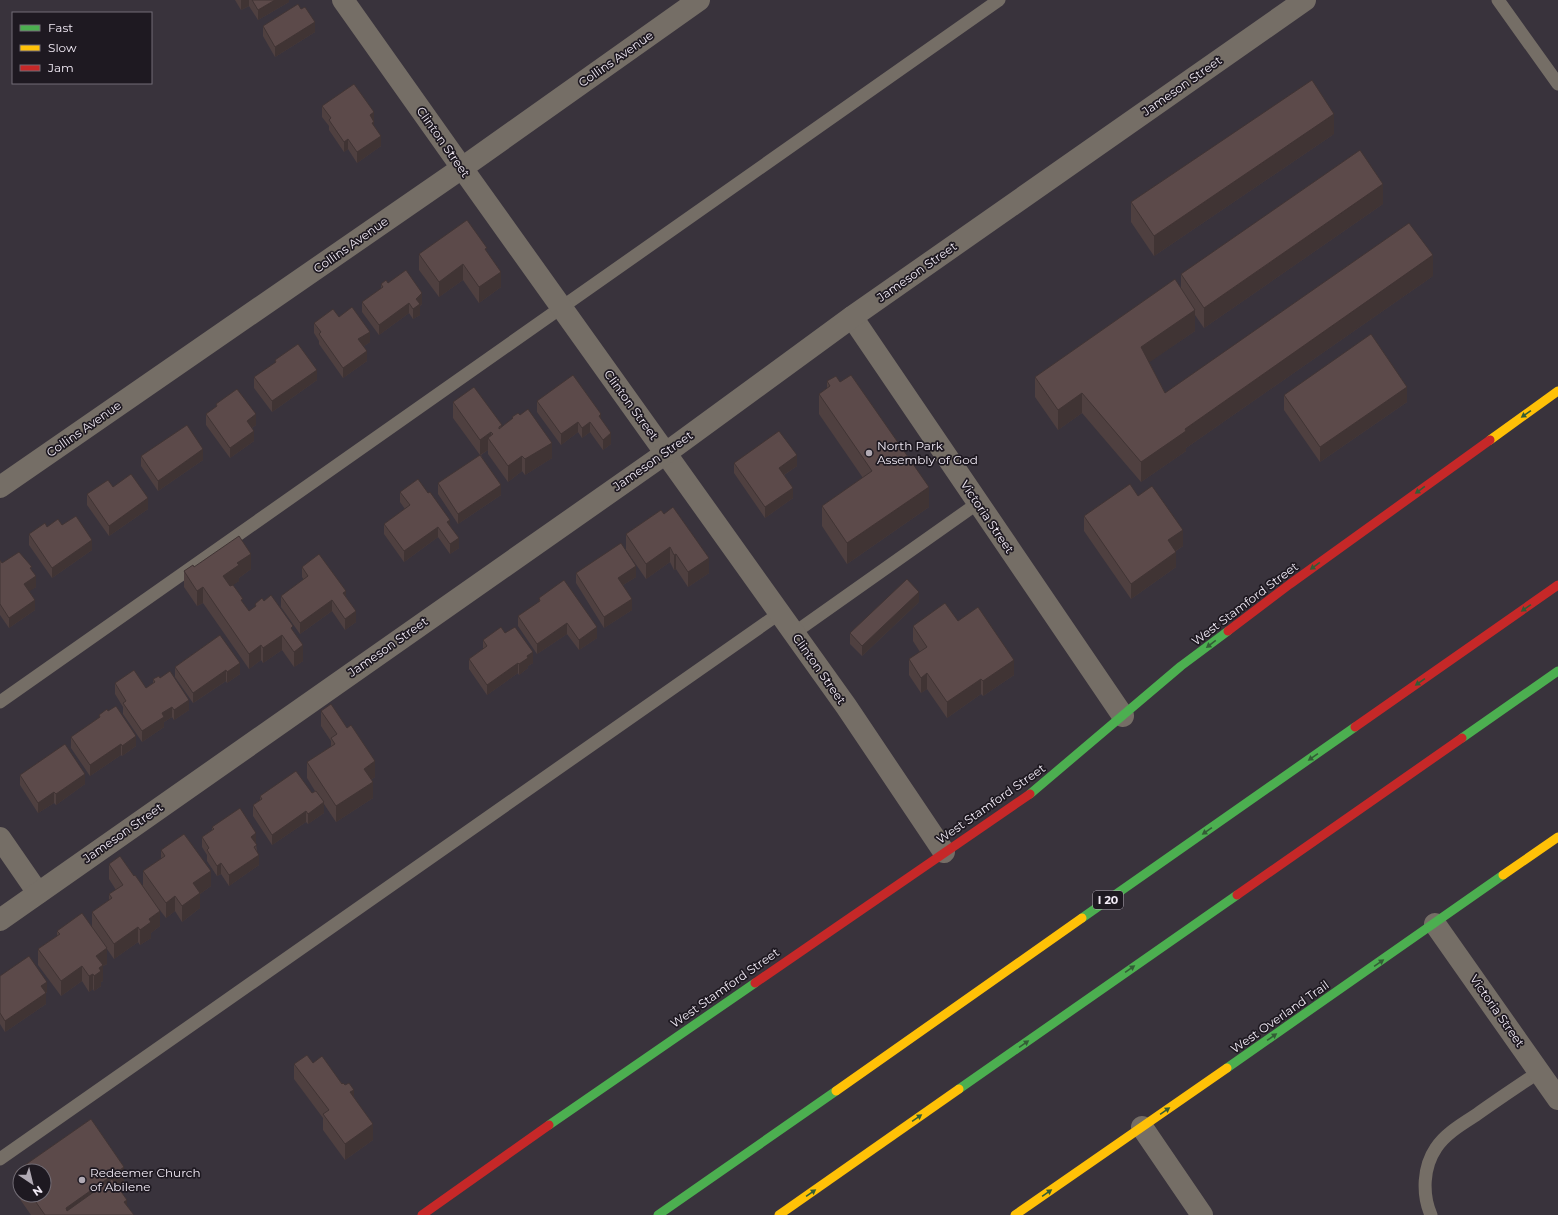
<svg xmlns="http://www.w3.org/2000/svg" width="1558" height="1215" viewBox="0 0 1558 1215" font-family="Montserrat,sans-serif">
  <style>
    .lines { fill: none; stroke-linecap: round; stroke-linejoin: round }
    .lane { stroke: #756e66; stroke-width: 13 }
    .street { stroke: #756e66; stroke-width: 22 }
    .fast { stroke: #4caf50; stroke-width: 9 }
    .slow { stroke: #ffc107; stroke-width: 9 }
    .jam { stroke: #c62828; stroke-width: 9 }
    .wall { fill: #4f4040; fill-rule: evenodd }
    .shaded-wall { fill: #403434 }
    .building { fill: #5c4a4a; stroke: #403434 }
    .oneway { fill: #335c36 }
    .poi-dot { fill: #b1aab4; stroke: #1e1921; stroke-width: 1.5 }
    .labels { text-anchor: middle; stroke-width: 3.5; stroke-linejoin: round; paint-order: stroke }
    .shield { fill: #1e1921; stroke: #b2abb5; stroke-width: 1 }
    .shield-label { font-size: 11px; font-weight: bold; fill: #f1eaf5 }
    .street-label { font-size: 12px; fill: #f1eaf5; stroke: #1e1921 }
    .poi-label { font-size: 12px; fill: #f1eaf5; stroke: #1e1921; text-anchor: start }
  </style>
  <rect width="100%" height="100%" fill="#39333c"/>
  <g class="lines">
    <g class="lane">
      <polyline points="1498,0 1558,84"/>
      <polyline points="794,633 978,503"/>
      <polyline points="0,702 999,0"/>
      <polyline points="0,1159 780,613"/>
      <path d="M1431,1215C1422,1194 1423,1167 1436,1148C1445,1134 1462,1124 1476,1115C1497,1100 1518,1086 1539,1072"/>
    </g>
    <g class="street">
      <polyline points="343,0 462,168 846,706 944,852"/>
      <polyline points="852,317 1123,716"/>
      <polyline points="0,487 462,168 699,0"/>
      <polyline points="0,838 38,893"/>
      <polyline points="0,920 666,453 852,317 1305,0"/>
      <polyline points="1435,924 1558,1099"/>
      <polyline points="1142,1127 1202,1215"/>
    </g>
    <g class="fast">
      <polyline points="1462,738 1558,671"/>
      <polyline points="1030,794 1181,666 1228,631"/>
      <polyline points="1082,918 1355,727"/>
      <polyline points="1227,1068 1503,875"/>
      <polyline points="959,1089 1237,895"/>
      <polyline points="549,1125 755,983"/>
      <polyline points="658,1215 836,1091"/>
    </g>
    <g class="slow">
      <polyline points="1490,440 1558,391"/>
      <polyline points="1503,875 1558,837"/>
      <polyline points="836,1091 1082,918"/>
      <polyline points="779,1215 959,1089"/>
      <polyline points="1015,1215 1227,1068"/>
    </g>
    <g class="jam">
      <polyline points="1228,631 1290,584 1490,440"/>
      <polyline points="1355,727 1558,585"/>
      <polyline points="1237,895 1462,738"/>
      <polyline points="755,983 1030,794"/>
      <polyline points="422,1215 549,1125"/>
    </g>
  </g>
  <g class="wall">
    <polygon points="235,0 289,0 289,2 258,20 249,6 241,10"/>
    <polygon points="263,26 315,32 275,57 263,36"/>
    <polygon points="322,106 374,121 374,126 381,146 357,163 348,149 344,152 329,130 329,126 322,117"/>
    <polygon points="1334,134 1154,256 1131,222 1131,202"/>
    <polygon points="1383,204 1204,328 1195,315 1195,331 1149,362 1165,393 1433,276 1186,448 1186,451 1141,482 1082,413 1058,430 1035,397 1035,377 1181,288 1181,274"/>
    <polygon points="487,252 501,287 479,303 463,280 439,297 419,270 419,254"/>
    <polygon points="388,283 422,304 420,306 420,315 413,319 409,313 379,335 362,312 362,302 381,289 381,284"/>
    <polygon points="339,317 370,342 364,346 367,361 343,378 319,344 319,341 314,333 314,323"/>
    <polygon points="275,360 317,380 272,412 254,388 254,377 275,363"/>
    <polygon points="827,381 929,507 847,564 822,526 822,506 863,478 819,414 819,394 827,389"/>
    <polygon points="1284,395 1407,402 1320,462 1284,410"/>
    <polygon points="537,401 601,419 611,444 603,450 590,432 582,438 578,432 561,445 537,412"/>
    <polygon points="453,402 502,427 512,419 512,417 552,458 525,475 522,471 508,482 488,454 488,450 481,455 501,495 458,524 438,494 438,483 480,455 453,418"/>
    <polygon points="216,404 256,425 252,428 254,441 230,458 206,425 206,414 216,407"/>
    <polygon points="141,456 203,460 158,491 141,466"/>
    <polygon points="734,463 797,466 784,475 793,498 765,518 734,473"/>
    <polygon points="113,487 148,509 109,536 87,505 87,494"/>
    <polygon points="400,492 450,525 459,548 450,554 438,537 404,562 384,534 384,524 405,509 400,502"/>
    <polygon points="1138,496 1183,546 1176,551 1176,567 1131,599 1084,531 1084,516"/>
    <polygon points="661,510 709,573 688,587 676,569 674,570 670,562 646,579 626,550 626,534"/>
    <polygon points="62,525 92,550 52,578 29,545 29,534 47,527"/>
    <polygon points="0,560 2,563 32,571 36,587 29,591 35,610 9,628 0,615"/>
    <polygon points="194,567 251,569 239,578 239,581 230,586 249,611 255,607 255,604 264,601 293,631 303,661 294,667 282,650 263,663 261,660 249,669 203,603 197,606 184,587 184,571"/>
    <polygon points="302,567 346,597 356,622 345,630 332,611 300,634 281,607 281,596 304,580 302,577"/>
    <polygon points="576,573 636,577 623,585 632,610 604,628 576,583"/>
    <polygon points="539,598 597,638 579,650 567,634 537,654 518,626 518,616 539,602"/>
    <polygon points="919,602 862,656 850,644 850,633"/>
    <polygon points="958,621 1014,675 983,696 981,694 947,718 927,689 921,693 909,675 909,659 920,652 913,641 913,626"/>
    <polygon points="505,633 533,663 528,666 528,668 519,675 518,673 487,695 469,669 469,659 483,649 483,640"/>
    <polygon points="220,635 240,674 227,683 226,681 193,703 175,677 175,667"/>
    <polygon points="153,679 189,710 174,720 172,717 164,722 164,727 142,742 123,714 123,707 115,694 115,683 146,688 153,683"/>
    <polygon points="108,711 136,746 122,756 121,755 90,776 71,748 71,737 99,718 99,715"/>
    <polygon points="321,711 375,777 371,780 373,798 336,822 324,804 324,813 308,824 306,822 272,845 253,816 253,805 260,800 260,796 312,793 315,791 307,778 307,762 331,747 331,741 321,726"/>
    <polygon points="20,775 85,784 56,805 54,803 38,813 20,785"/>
    <polygon points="212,827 256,843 256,844 259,865 229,886 221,874 217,876 207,861 207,855 202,847 202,837 212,830"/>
    <polygon points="161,850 211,886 200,894 200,908 182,922 175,911 166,918 159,909 160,926 151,933 151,938 140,945 138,942 114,959 107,949 107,964 103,966 103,981 101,982 101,986 94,991 93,989 89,992 82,981 61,996 38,965 38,949 57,936 57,931 92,928 92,912 109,900 109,894 116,890 109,879 109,864 134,876 143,886 143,871 161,859"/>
    <polygon points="0,976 47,992 46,993 46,1004 5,1032 0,1024"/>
    <polygon points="313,1063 345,1085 354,1097 373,1140 345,1160 323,1130 323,1118 294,1079 294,1064"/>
    <path d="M91,1119L124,1167V1187L120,1190L127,1200V1206L134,1215H31L15,1192V1172ZM20,1171H44V1195H20Z"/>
  </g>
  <g class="shaded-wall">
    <polygon points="241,0 249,0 249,6 241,10"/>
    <polygon points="275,0 289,0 289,2 258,20 258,10"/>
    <polygon points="315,22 315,32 275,57 275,47"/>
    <polygon points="374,112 374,132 370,115"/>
    <polygon points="1334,114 1334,134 1154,256 1154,236"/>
    <polygon points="381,136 381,146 357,163 357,152"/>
    <polygon points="348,139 348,149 344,152 344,142"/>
    <polygon points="1383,184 1383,204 1204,328 1204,308"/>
    <polygon points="1433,255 1433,276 1186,448 1186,451 1141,482 1141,462 1185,429"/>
    <polygon points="463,264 463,280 439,297 439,282"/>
    <polygon points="501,272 501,287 479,303 479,287"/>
    <polygon points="422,293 422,304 420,306 420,315 413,319 413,309 416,299"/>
    <polygon points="409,303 409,313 379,335 379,325"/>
    <polygon points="1195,310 1195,331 1141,368 1141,347"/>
    <polygon points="370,332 370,342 358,350 358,339"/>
    <polygon points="367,351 367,361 343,378 343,368"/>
    <polygon points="317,370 317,380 272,412 272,401"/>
    <polygon points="1407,387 1407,402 1320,462 1320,447"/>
    <polygon points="1082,393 1082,413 1058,430 1058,410"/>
    <polygon points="256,414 256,425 247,431 247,421"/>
    <polygon points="601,414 601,424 599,416"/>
    <polygon points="578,422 578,432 561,445 561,434"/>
    <polygon points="590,422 590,432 582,438 582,428"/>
    <polygon points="254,431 254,441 230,458 230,448"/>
    <polygon points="491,432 491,443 488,438 488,450 480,455 480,440"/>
    <polygon points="611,433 611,444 603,450 603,440"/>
    <polygon points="552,443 552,458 525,475 525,459"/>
    <polygon points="203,449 203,460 158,491 158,481"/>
    <polygon points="797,455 797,466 779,478 779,468"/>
    <polygon points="522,456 522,471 508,482 508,466"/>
    <polygon points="501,485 501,495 458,524 458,514"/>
    <polygon points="929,487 929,507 847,564 847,543"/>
    <polygon points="793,488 793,498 765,518 765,507"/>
    <polygon points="148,498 148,509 109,536 109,526"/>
    <polygon points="450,520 450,530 447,522"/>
    <polygon points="438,527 438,537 404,562 404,551"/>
    <polygon points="1183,530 1183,546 1168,556 1168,540"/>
    <polygon points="459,538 459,548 450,554 450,544"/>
    <polygon points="92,540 92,550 52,578 52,568"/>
    <polygon points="670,547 670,562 646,579 646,564"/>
    <polygon points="1176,552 1176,567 1131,599 1131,584"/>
    <polygon points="251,554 251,569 239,578 239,581 223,592 223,576 237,563"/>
    <polygon points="676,554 676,569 674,570 674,555"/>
    <polygon points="709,558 709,573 688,587 688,572"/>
    <polygon points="636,566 636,577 618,588 618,578"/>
    <polygon points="36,576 36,587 24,595 24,584"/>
    <polygon points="203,587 203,603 197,606 197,591"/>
    <polygon points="346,591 346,602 343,593"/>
    <polygon points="919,592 919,602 862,656 862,646"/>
    <polygon points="632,599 632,610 604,628 604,617"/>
    <polygon points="35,600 35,610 9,628 9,618"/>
    <polygon points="332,600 332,611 300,634 300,623"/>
    <polygon points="356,611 356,622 345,630 345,619"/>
    <polygon points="567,623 567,634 537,654 537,644"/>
    <polygon points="597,627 597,638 579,650 579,640"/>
    <polygon points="282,635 282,650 263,663 263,648"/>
    <polygon points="261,645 261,660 249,669 249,654"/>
    <polygon points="303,645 303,661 294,667 294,652"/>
    <polygon points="533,652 533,663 528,666 528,668 519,675 519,664 527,656"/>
    <polygon points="1014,660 1014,675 983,696 983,681"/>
    <polygon points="240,663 240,674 227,683 227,672"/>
    <polygon points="518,663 518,673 487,695 487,685"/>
    <polygon points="226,670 226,681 193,703 193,693"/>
    <polygon points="927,673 927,689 921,693 921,678"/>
    <polygon points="981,679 981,694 947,718 947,702"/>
    <polygon points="189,700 189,710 174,720 174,710"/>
    <polygon points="172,707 172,717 164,722 164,727 142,742 142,731 162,713"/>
    <polygon points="136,736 136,746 122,756 122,746"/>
    <polygon points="121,744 121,755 90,776 90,765"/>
    <polygon points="375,761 375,777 364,784 364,769"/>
    <polygon points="85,774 85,784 56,805 56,794"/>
    <polygon points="373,782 373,798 336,822 336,806"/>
    <polygon points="54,792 54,803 38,813 38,803"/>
    <polygon points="324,802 324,813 308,824 308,814"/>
    <polygon points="306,811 306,822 272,845 272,835"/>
    <polygon points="256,833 256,843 251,847 251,837"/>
    <polygon points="259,855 259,865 229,886 229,875"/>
    <polygon points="221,863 221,874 217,876 217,866"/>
    <polygon points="211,871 211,886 200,894 200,908 182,922 182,906 193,883"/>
    <polygon points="175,896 175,911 166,918 166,903"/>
    <polygon points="160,911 160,926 151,933 151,938 140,945 140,930 149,919"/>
    <polygon points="138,927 138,942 114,959 114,944"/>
    <polygon points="107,948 107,964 103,966 103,981 101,982 101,986 94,991 94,976 96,956"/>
    <polygon points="82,966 82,981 61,996 61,981"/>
    <polygon points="93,974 93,989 89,992 89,976"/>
    <polygon points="47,982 47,992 41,996 41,986"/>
    <polygon points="46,993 46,1004 5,1032 5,1021"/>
    <polygon points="354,1090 354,1106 350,1092"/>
    <polygon points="373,1124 373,1140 345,1160 345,1144"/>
    <polygon points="124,1167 124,1187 84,1215 66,1215 66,1208"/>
    <polygon points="127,1200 127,1215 124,1202"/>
  </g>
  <g class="building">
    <polygon points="252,0 275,0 258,10"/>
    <polygon points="298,4 301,9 305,7 315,22 275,47 263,26"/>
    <polygon points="1312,80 1334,114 1154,236 1131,202"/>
    <polygon points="354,84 374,112 370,115 374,122 372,123 381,136 357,152 348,139 344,142 329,120 331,118 322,106"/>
    <polygon points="1360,150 1383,184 1204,308 1181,274"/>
    <polygon points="467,220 487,248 485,249 501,272 479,287 463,264 439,282 419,254"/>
    <polygon points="1409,223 1433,255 1185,429 1186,431 1141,462 1082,393 1058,410 1035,377 1175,279 1195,310 1141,347 1165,393"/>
    <polygon points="406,270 422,293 416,299 420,304 413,309 409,303 379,325 362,302 383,287 381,284 386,280 388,283"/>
    <polygon points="352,307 370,332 358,339 367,351 343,368 319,334 321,332 314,323 333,309 339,317"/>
    <polygon points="1371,334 1407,387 1320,447 1284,395"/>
    <polygon points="298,344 317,370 272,401 254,377 276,362 275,360"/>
    <polygon points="573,375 601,414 599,416 611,433 603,440 590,422 582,428 578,422 561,434 537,401"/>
    <polygon points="851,375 929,487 847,543 822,506 872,471 819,394 830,386 827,381 836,376 840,382"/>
    <polygon points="474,387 502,425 499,427 499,429 513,418 512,417 518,413 520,415 528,409 552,443 525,459 522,456 508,466 488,438 493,434 491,432 480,440 453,402"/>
    <polygon points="237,389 256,414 247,421 254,431 230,448 206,414 217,406 216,404"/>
    <polygon points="187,425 203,449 158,481 141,456"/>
    <polygon points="779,431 797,455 779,468 793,488 765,507 734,463"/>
    <polygon points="480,455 501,485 458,514 438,483"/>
    <polygon points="131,474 148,498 109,526 87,494 108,480 113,487"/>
    <polygon points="418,479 428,493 430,492 450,520 447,522 459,538 450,544 438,527 404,551 384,524 410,505 400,492"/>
    <polygon points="1130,484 1138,496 1152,486 1183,530 1168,540 1176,552 1131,584 1084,516"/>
    <polygon points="673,507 709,558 688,572 676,554 674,555 670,547 646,564 626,534 661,510 664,514"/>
    <polygon points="76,516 92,540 52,568 29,534 45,523 47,527 58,519 62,525"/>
    <polygon points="239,536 251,554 237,563 239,565 223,576 230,586 233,585 243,599 241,600 249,611 256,606 255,604 262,598 264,601 271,595 293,626 291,628 303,645 294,652 282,635 263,648 261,645 249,654 203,587 197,591 184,571 193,565 194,567"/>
    <polygon points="621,543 636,566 618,578 632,599 604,617 576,573"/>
    <polygon points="19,552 32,567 30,568 36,576 24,584 35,600 9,618 0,604 0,560 2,563"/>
    <polygon points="319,554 346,591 343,593 356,611 345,619 332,600 300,623 281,596 308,576 302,567"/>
    <polygon points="907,579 919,592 862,646 850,633"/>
    <polygon points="564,580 597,627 579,640 567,623 537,644 518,616 540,601 539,598"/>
    <polygon points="945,603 958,621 978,607 1014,660 983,681 981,679 947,702 927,673 921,678 909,659 927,647 913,626"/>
    <polygon points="501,627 505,633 515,627 533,652 527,656 528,658 519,664 518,663 487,685 469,659 487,646 483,640"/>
    <polygon points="220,635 240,663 227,672 226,670 193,693 175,667"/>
    <polygon points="134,670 146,688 155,682 153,679 159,676 160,678 170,671 189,700 174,710 172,707 162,713 164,717 142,731 123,703 126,701 115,683"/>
    <polygon points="331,704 347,728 351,725 375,761 364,769 373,782 336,806 307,762 335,744 331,738 337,734 321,711"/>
    <polygon points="116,706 136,736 122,746 121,744 90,765 71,737 100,717 99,715 107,709 108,711"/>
    <polygon points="65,744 85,774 56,794 54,792 38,803 20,775"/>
    <polygon points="296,771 312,793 316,791 324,802 308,814 306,811 272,835 253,805 262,799 260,796"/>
    <polygon points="240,808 256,833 251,837 257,845 254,847 259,855 229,875 221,863 217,866 207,850 209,848 202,837 214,829 212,827"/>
    <polygon points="184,834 211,871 193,883 200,893 182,906 175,896 166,903 143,871 165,856 161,850"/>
    <polygon points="120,856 134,876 135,875 160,911 149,919 151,922 140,930 138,927 114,944 92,912 112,898 109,894 123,885 109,864"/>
    <polygon points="82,913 107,948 96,956 103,965 99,968 101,971 94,976 93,974 89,976 82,966 61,981 38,949 60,934 57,931"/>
    <polygon points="29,956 47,982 41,986 46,993 5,1021 0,1013 0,976"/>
    <polygon points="307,1055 313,1063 322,1056 342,1084 343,1083 345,1085 349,1083 354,1090 350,1092 373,1124 345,1144 323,1114 329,1110 294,1064"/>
    <polygon points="91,1119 124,1167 66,1208 67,1211 112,1179 127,1200 124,1202 134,1215 45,1215 31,1195 44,1195 44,1171 20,1171 20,1179 15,1172"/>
  </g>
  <defs><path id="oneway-solid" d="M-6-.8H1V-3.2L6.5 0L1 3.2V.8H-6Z"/></defs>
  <g class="oneway">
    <use href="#oneway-solid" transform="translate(1526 414) rotate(145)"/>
    <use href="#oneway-solid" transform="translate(1420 490) rotate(144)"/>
    <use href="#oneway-solid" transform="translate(1315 566) rotate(144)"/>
    <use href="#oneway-solid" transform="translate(1526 608) rotate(145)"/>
    <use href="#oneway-solid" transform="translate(1211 644) rotate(143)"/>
    <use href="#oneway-solid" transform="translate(1420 682) rotate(145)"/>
    <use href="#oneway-solid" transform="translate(1313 757) rotate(145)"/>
    <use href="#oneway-solid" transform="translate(1207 831) rotate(145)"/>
    <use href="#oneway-solid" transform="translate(1379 963) rotate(-35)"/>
    <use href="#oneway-solid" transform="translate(1130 969) rotate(-35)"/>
    <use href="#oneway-solid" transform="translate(1272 1037) rotate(-35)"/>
    <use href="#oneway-solid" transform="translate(1024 1044) rotate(-35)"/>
    <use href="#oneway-solid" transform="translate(1165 1111) rotate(-35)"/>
    <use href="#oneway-solid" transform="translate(917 1118) rotate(-35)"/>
    <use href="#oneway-solid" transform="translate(811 1193) rotate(-35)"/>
    <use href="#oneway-solid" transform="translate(1047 1193) rotate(-35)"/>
  </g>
  <g class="poi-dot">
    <circle cx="869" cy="453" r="4"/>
    <circle cx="82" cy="1180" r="4"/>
  </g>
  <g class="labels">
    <rect class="shield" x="1093" y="891" width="30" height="18" rx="3"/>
    <g class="shield-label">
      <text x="1108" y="904">I 20</text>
    </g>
    <g class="street-label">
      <text transform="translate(616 59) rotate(-35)" y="4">Collins Avenue</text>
      <text transform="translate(1182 86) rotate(-35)" y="4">Jameson Street</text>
      <text transform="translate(443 142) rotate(55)" y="4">Clinton Street</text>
      <text transform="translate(351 245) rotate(-35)" y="4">Collins Avenue</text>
      <text transform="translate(917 272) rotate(-35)" y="4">Jameson Street</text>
      <text transform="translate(631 405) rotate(54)" y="4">Clinton Street</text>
      <text transform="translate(84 429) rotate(-35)" y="4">Collins Avenue</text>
      <text transform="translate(653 461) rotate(-35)" y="4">Jameson Street</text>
      <text transform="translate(987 517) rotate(56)" y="4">Victoria Street</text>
      <text transform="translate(1245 604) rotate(-37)" y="4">West Stamford Street</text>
      <text transform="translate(388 647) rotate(-35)" y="4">Jameson Street</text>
      <text transform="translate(819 669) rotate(55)" y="4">Clinton Street</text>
      <text transform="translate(991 804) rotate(-35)" y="4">West Stamford Street</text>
      <text transform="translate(123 833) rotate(-35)" y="4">Jameson Street</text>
      <text transform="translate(725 988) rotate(-35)" y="4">West Stamford Street</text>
      <text transform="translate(1497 1011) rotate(55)" y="4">Victoria Street</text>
      <text transform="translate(1280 1017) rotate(-35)" y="4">West Overland Trail</text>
    </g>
    <g class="poi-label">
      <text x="877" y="450">North Park<tspan x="877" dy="14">Assembly of God</tspan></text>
      <text x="90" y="1177">Redeemer Church<tspan x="90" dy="14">of Abilene</tspan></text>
    </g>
  </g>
  <rect x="12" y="12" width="140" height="72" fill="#1e1921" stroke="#726d76"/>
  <rect x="20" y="25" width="20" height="6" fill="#4caf50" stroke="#726d76"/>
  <text x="48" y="32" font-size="12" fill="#f1eaf5">Fast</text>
  <rect x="20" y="45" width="20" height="6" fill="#ffc107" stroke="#726d76"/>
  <text x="48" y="52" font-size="12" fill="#f1eaf5">Slow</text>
  <rect x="20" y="65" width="20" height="6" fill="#c62828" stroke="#726d76"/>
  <text x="48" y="72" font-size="12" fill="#f1eaf5">Jam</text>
  <g transform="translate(32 1183) rotate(145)"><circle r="19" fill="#1e1921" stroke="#726d76"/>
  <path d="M0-3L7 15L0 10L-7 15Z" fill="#b1aab4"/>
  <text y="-6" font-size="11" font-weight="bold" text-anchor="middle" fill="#f1eaf5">N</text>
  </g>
</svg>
